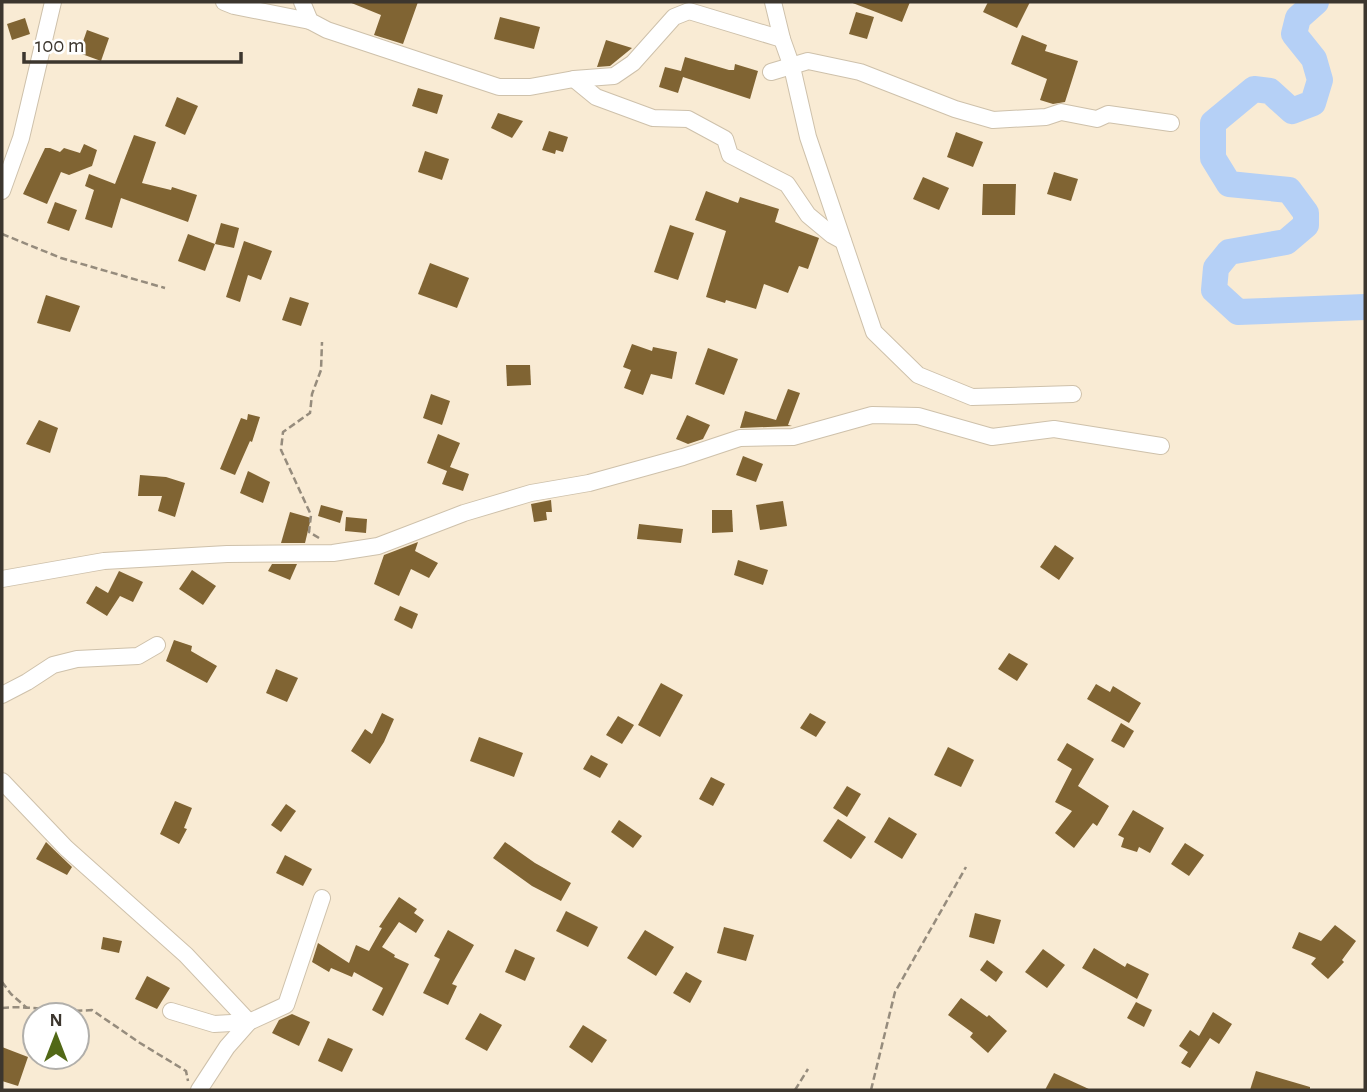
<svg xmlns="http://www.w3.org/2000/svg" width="1367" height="1092" viewBox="0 0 1367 1092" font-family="'Alegreya Sans',sans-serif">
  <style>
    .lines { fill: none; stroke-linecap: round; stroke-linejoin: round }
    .river { stroke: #b5d0f6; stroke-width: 26 }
    .building { fill: #806433 }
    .minor-casing { stroke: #cec1ab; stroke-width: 18 }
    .path { stroke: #968c7d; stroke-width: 2.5; stroke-dasharray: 7 3.5; stroke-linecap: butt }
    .minor { stroke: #fff; stroke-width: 16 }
  </style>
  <rect width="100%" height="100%" fill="#f9ebd4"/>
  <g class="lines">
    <polyline class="river" points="1316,2 1298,18 1294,34 1314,59 1320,80 1313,103 1292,111 1270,91 1254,89 1213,123 1213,158 1229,184 1289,190 1306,213 1306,225 1286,242 1229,252 1216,268 1214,290 1238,312 1365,307"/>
  </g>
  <g class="building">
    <polygon points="349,2 418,2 403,44 374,35 381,15"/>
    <polygon points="850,2 910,2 902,22"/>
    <polygon points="988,2 1030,2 1017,28 983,12"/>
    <polygon points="856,12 874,17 867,39 849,34"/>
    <polygon points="500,17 540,27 534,49 494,39"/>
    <polygon points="25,18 30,34 12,40 7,24"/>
    <polygon points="87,30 109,38 101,61 79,53"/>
    <polygon points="1022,35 1047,45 1045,51 1078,61 1065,102 1053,104 1040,100 1047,79 1011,64"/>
    <polygon points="606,40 632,48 610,66 597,67"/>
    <polygon points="685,57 729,70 734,70 735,64 758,71 750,99 683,77 678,93 659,87 665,67 681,71"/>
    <polygon points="418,88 443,95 437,114 412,106"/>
    <polygon points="177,97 198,106 185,135 165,126"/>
    <polygon points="498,113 523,121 512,138 491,128"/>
    <polygon points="549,131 568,137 563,152 556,150 555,154 542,150"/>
    <polygon points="956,132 983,142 973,167 947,157"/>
    <polygon points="134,135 156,142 142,183 171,190 172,187 197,195 188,222 121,198 112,228 85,219 94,190 85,186 89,174 115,184"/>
    <polygon points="84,144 97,150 92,166 69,175 61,172 47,204 23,194 45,148 50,148 60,152 64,148 80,153"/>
    <polygon points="425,151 449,159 442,180 418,172"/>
    <polygon points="1054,172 1078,179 1071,201 1047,194"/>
    <polygon points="923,177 949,188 939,210 913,199"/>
    <polygon points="983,184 1016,184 1015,215 982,215"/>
    <polygon points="706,191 738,203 740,197 779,209 775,222 819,238 808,269 799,266 788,293 764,284 756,309 726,300 725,303 706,297 726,231 695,220"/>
    <polygon points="55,202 77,210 69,231 47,223"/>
    <polygon points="221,223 239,228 234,248 215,244"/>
    <polygon points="670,225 694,233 678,280 654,272"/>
    <polygon points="188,234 215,244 205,271 178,261"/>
    <polygon points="244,241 272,251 261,280 248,275 240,302 226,297"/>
    <polygon points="430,263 469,278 457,308 418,294"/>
    <polygon points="46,295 80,306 70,332 37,323"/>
    <polygon points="290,297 309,303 301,326 282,320"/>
    <polygon points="632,344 652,351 653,347 677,352 672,379 651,374 643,395 624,388 631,370 623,367"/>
    <polygon points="708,348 738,359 724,395 695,384"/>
    <polygon points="506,365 530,365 531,385 507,386"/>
    <polygon points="788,389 800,393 788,425 792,426 740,428 745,411 776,420"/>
    <polygon points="431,394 450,401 442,425 423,418"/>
    <polygon points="248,414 260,417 252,442 250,441 235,475 220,469 241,418 247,420"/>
    <polygon points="687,415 710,425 703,439 688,444 676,439"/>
    <polygon points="39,420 58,428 50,453 26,444"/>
    <polygon points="438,434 460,443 450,467 469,474 463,491 442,484 447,471 427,463"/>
    <polygon points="743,456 763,464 756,482 736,475"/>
    <polygon points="248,471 270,482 263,503 240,493"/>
    <polygon points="140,475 166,477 185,483 175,517 158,511 162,496 138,496"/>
    <polygon points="551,500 552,512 546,512 547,520 534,522 531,504"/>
    <polygon points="783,501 787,526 760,530 756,505"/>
    <polygon points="321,505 343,511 340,523 318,516"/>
    <polygon points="712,510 732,510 733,532 712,533"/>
    <polygon points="290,512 311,518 305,543 281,543"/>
    <polygon points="346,517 367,519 366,533 345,531"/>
    <polygon points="639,524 683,529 681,543 637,539"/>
    <polygon points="418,542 415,551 438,563 429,578 411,569 399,596 374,584 384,555"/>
    <polygon points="1055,545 1074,558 1059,580 1040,567"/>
    <polygon points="738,560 768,570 763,585 734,575"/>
    <polygon points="272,564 297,564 290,580 268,571"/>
    <polygon points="192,570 216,586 203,605 179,589"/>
    <polygon points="119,571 143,582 133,602 120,596 107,616 86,603 96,586 108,593"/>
    <polygon points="400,606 418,614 412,629 394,620"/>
    <polygon points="174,640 192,646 191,651 217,666 207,683 166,661"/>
    <polygon points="1009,653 1028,664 1017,681 998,669"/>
    <polygon points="276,669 298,678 287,702 266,693"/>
    <polygon points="661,683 683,695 660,737 638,725"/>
    <polygon points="1096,684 1110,692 1113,686 1141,703 1129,723 1087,699"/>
    <polygon points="382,713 394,719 384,742 370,764 351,751 365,729 372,734"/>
    <polygon points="810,713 826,722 816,737 800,728"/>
    <polygon points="618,716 634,725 622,744 606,735"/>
    <polygon points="1121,723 1134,731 1124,748 1111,741"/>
    <polygon points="479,737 523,753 514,777 470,761"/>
    <polygon points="1067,743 1094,759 1078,786 1109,806 1097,826 1093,823 1074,848 1055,833 1072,811 1055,802 1072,769 1057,760"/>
    <polygon points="948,747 974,760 961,787 934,775"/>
    <polygon points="591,755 608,764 600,778 583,769"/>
    <polygon points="711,777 725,784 713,806 699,799"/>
    <polygon points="847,786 861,794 847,817 833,808"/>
    <polygon points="175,801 192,808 184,828 187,829 179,844 160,834"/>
    <polygon points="286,804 296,811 281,832 271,825"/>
    <polygon points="1133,810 1164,828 1150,853 1139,847 1137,852 1121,847 1124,838 1118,835"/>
    <polygon points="889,817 917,834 902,859 874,842"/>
    <polygon points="838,819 866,837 851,859 823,841"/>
    <polygon points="619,820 642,836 633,848 611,832"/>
    <polygon points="46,842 72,867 67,875 36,859"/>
    <polygon points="505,842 535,863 571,883 561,901 532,886 493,858"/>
    <polygon points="1185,843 1204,855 1189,876 1171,864"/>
    <polygon points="285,855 312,869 303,886 276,873"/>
    <polygon points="399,897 417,909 414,913 424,920 416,933 399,922 382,947 395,955 394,957 409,964 383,1016 372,1010 383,988 354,972 352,977 331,968 329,972 312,962 318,943 349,963 356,945 369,951 382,928 379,927"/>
    <polygon points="566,911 598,927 588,947 556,931"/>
    <polygon points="975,913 1001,920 994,944 969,937"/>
    <polygon points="1335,925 1356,941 1342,960 1344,962 1328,979 1311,964 1316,958 1292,948 1299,932 1321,941"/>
    <polygon points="724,927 754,935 746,961 717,953"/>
    <polygon points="448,930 474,945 452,984 457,986 448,1005 423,993 440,959 434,956"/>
    <polygon points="645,930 674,947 656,976 627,958"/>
    <polygon points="103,937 122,941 119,953 101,949"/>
    <polygon points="1094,948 1125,967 1127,963 1149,974 1137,999 1082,968"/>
    <polygon points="515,949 535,958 525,981 505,972"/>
    <polygon points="1043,949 1065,965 1047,988 1025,972"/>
    <polygon points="987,960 1003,972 996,982 980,970"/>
    <polygon points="686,972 702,981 690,1003 673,993"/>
    <polygon points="147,976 170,988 157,1009 135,999"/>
    <polygon points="961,998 987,1017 989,1015 1007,1031 988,1053 970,1037 973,1033 948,1015"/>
    <polygon points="1136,1002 1152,1010 1144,1027 1127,1018"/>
    <polygon points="1213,1012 1232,1024 1219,1044 1210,1038 1190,1068 1181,1063 1188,1052 1179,1046 1190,1030 1199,1036"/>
    <polygon points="480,1013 502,1025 487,1051 465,1039"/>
    <polygon points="292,1014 310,1022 299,1046 272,1033 279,1020"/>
    <polygon points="583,1025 607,1040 592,1063 569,1047"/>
    <polygon points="328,1038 353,1049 342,1072 318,1061"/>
    <polygon points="2,1047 28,1057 18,1086 2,1081"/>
    <polygon points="1256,1071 1310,1087 1310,1090 1250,1090"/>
    <polygon points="1054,1073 1091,1090 1045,1090"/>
  </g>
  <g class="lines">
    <defs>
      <g id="minor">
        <polyline points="224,2 234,6 310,21"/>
        <polyline points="302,2 310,21 327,30 499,87 530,87 574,79 614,76 633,63 674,17 689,11 782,39"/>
        <polyline points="773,2 782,39 792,67 808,137 874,332 918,375 972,397 1073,394"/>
        <polyline points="771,72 808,61 860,72 955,109 993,120 1046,117 1061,112 1097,119 1108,114 1171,123"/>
        <polyline points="574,79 596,97 653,118 688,119 725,139 730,155 787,184 808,215 832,235 843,241"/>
        <polyline points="2,191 21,138 53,2"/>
        <polyline points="2,579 104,561 227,554 333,553 378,546 464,513 531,493 589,483 683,457 740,438 793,437 872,415 918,416 992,437 1054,429 1161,446"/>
        <polyline points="2,695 27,682 53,665 77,659 138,656 157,645"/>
        <polyline points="2,781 66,848 186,955 249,1022"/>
        <polyline points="171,1011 214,1024 249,1022"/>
        <polyline points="199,1090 227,1047 249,1022 286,1005 322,898"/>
      </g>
    </defs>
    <use href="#minor" class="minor-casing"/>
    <g class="path">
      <polyline points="2,234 61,258 165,288"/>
      <polyline points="319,538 309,532 311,515 281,450 283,432 310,413 312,394 321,370 322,342"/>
      <polyline points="2,982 11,994 27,1008"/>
      <path d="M2,1008C31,1005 60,1013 92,1010L140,1043L186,1071L188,1081"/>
      <polyline points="795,1090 808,1069"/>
      <polyline points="871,1090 895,992 966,867"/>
    </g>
    <use href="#minor" class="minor"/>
  </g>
  <rect width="1367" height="1092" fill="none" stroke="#3c362e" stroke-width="7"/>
  <g transform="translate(56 1036)"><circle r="33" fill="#ffffff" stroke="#b1afab" stroke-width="2"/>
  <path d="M0-5L12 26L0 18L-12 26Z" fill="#516816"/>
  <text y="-10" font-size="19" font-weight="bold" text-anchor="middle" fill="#3c362e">N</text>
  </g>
  <path d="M24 52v10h217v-10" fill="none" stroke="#3c362e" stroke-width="3.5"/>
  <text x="35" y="52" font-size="21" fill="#3c362e" stroke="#ffffff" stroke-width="5" paint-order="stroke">100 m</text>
</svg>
